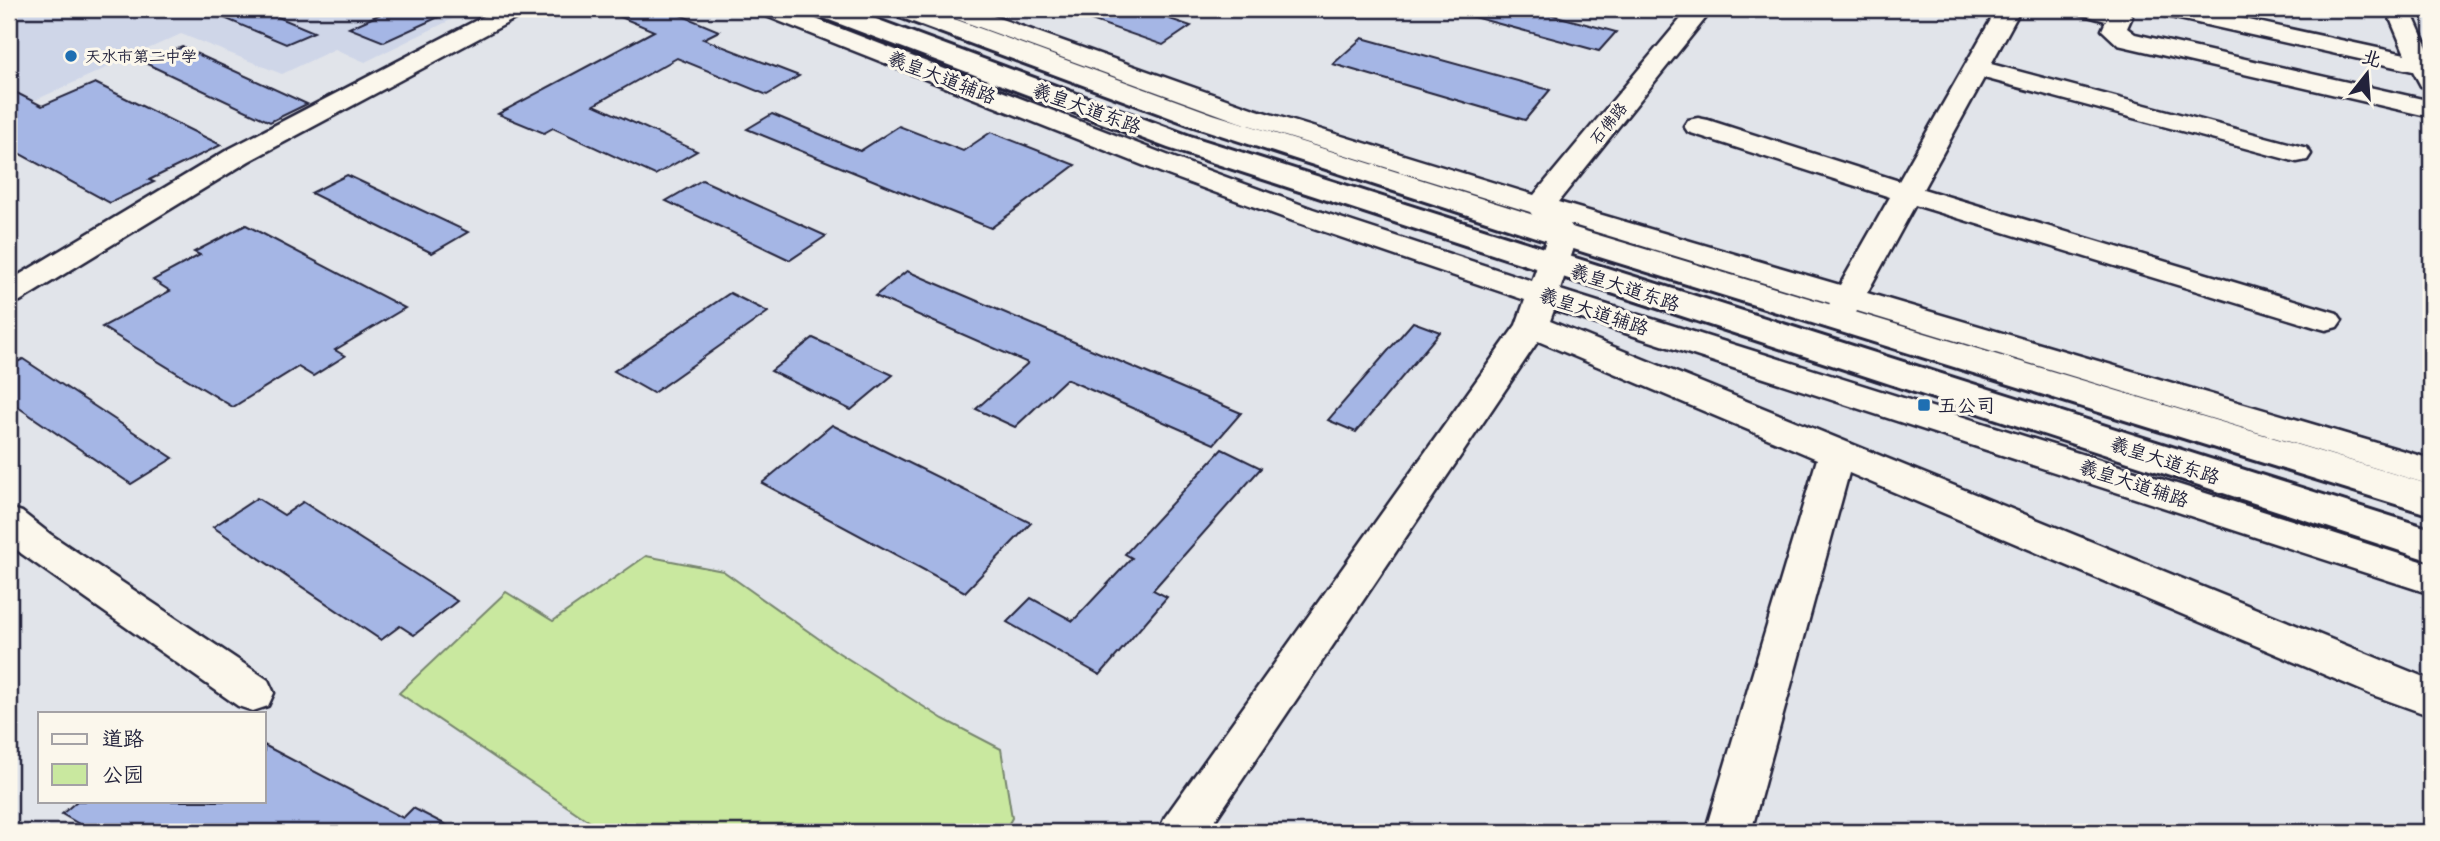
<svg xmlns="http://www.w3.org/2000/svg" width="2440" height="841" viewBox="0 0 2440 841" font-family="Kalam,'LXGW WenKai TC',sans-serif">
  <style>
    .built { fill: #cfd6e8 }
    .green { fill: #c9e89f; stroke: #76856d; stroke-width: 2 }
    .building { fill: #a5b6e5; stroke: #22223b; stroke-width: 2 }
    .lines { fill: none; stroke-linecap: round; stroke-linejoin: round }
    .minor-casing { stroke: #22223b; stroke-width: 5 }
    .major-casing { stroke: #22223b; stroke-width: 6 }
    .minor { fill: #fbf7ec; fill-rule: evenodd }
    .major { fill: #fbf7ec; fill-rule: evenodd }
    .poi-dot { fill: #1f6fb2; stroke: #fbf7ec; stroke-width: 2.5 }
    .labels { text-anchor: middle; stroke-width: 6; stroke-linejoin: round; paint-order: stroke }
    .far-poi-label { font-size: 16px; fill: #22223b; stroke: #fbf7ec; text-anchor: start }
    .far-street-label { font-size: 16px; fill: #22223b; stroke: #fbf7ec }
    .street-label { font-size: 19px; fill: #22223b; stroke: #fbf7ec }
    .poi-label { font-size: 19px; fill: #22223b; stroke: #fbf7ec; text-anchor: start }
  </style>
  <rect width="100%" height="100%" fill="#e1e4ea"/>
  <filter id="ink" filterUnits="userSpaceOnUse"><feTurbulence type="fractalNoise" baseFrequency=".0143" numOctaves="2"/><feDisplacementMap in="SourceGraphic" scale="14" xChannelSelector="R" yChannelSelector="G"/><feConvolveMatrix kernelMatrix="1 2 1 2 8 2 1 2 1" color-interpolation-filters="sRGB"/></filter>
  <g filter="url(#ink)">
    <polygon class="built" points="9,9 473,9 365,62 335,49 282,74 181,34 9,112"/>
    <polygon class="green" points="646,556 723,571 839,653 943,719 1001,749 1012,818 1004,832 605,832 399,693 506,592 553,621"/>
    <g class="building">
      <polygon points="203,9 259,9 314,32 286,44"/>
      <polygon points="392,9 456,9 384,42 349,28"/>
      <polygon points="602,9 666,9 719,31 703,39 799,76 767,95 677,58 594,105 697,151 655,175 553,128 544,133 498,114 654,31"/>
      <polygon points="1069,9 1140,9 1191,26 1163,45 1068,12"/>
      <polygon points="1471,9 1530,9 1616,32 1599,51 1470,16"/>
      <polygon points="1362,38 1550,90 1525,120 1333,64"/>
      <polygon points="182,47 307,104 270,122 145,63"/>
      <polygon points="95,83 221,145 149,180 154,182 110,203 9,148 9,89 42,106"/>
      <polygon points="772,114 860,151 899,126 963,151 991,132 1075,165 991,228 747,129"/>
      <polygon points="347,175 468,232 432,253 311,193"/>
      <polygon points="702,180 826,236 790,260 666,201"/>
      <polygon points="246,225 405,308 335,350 345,356 313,376 298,367 233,407 102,327 170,291 153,280 200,255 194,252"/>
      <polygon points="907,271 1241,413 1214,444 1066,379 1015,427 976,409 1028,363 875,296"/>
      <polygon points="730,293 768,312 653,393 614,371"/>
      <polygon points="1413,322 1440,332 1356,432 1328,420"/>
      <polygon points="813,338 893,375 851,410 771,371"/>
      <polygon points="23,359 173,458 131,484 9,401 9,366"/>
      <polygon points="832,425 1031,523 965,592 762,483"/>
      <polygon points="1222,449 1261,468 1153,590 1167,597 1100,675 1007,622 1031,598 1073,621 1132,558 1125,554"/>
      <polygon points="257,498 284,515 303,502 457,601 414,635 400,626 381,640 213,527"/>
      <polygon points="264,745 403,818 413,808 460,832 93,832 62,814 77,801 264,801"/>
    </g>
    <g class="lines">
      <defs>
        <g id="minor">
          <polygon points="498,9 528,9 524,14 249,161 20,301 9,304 9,281 229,149"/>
          <polygon points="757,9 790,9 1185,162 1313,209 1532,281 1548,235 1530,212 1239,122 943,14 939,9 973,9 1257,110 1534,195 1689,9 1713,9 1558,202 1840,285 1890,197 1688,132 1684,126 1688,120 1698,118 1708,120 1899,181 1997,9 2021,9 1991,64 2307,148 2311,154 2307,160 2297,162 1984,78 1923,189 2337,313 2342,320 2337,327 2326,330 2315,327 1915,205 1867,293 2431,459 2431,485 1857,311 1848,326 1837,329 1826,326 1821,319 1830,303 1570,224 1578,235 1560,290 2431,564 2431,594 1554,310 1550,321 2431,680 2431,716 2370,694 1849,473 1751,832 1705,832 1817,459 1538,341 1207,832 1158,832 1165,817 1516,325 1525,300 1293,221 1165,174 761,14"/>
          <polygon points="2076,9 2116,9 2129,12 2132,17 2127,28 2135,34 2431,101 2431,117 2118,45 2102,30 2106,21 2080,14"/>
          <polygon points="2154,9 2198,9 2405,54 2386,9 2410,9 2431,56 2431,88 2421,86 2413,71 2166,16 2158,14"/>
          <polygon points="9,508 22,512 50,534 268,680 274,693 268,706 253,711 238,706 22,554 9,543"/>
        </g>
        <g id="major">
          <polygon points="812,9 849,9 1190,136 2431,529 2431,561 1168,148 816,15"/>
          <polygon points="890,9 927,9 1213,114 1575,228 2431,485 2431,515 1551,242 1193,126 894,15"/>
        </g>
      </defs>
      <use href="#minor" class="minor-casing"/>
      <use href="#major" class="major-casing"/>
      <use href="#minor" class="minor"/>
      <use href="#major" class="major"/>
    </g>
  </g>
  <g class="poi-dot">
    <circle cx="71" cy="56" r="7"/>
    <rect x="1917" y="398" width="14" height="14" rx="3.5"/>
  </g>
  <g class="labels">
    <g class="far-poi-label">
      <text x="85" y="62">天水市第二中学</text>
    </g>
    <g class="far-street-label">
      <text transform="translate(1608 123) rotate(-51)" y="6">石佛路</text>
    </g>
    <g class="street-label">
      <text transform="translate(942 77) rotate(21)" y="7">羲皇大道辅路</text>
      <text transform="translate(1087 108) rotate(20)" y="7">羲皇大道东路</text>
      <text transform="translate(1625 287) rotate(18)" y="7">羲皇大道东路</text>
      <text transform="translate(1594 311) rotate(18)" y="7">羲皇大道辅路</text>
      <text transform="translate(2165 460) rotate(18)" y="7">羲皇大道东路</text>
      <text transform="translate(2134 483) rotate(18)" y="7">羲皇大道辅路</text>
    </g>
    <g class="poi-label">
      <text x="1938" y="412">五公司</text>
    </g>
  </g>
  <rect width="2440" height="841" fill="none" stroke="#fbf7ec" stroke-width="35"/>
  <rect x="18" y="18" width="2405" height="806" fill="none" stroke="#22223b" stroke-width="2.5" filter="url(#ink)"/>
  <rect x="38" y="712" width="228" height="91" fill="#fbf7ec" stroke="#a4a2a5" stroke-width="2"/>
  <rect x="52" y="734" width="35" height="10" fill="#fbf7ec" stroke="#a4a2a5" stroke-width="2"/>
  <text x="102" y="746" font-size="21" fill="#22223b">道路</text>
  <rect x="52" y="764" width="35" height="21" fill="#c9e89f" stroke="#a4a2a5" stroke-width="2"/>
  <text x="102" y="782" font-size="21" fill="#22223b">公园</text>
  <g transform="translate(2367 74) rotate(17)" stroke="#fbf7ec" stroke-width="5" paint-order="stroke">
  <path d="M0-5L12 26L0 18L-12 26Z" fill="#22223b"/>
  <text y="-10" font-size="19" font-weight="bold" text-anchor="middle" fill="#22223b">北</text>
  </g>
</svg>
